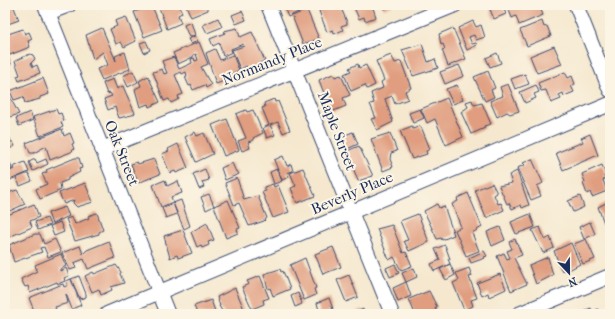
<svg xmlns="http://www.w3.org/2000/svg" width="615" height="319" viewBox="0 0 615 319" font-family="'IM FELL French Canon',serif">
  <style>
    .building { fill: #e09d7f }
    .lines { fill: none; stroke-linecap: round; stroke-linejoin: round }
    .minor-casing { stroke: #3c4b6f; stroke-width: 16 }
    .minor { stroke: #fff; stroke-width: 14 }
    .labels { text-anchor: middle; stroke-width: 4; stroke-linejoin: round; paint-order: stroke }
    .street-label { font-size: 15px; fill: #1b2f5e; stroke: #fcf5e5 }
  </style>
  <rect width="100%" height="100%" fill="#fcf5e5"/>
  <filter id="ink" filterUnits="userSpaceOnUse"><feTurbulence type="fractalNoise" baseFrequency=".025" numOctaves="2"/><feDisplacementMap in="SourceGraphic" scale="8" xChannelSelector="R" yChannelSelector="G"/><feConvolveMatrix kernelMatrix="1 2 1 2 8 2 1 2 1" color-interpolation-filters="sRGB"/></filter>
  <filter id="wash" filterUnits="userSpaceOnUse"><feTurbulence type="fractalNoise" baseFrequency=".012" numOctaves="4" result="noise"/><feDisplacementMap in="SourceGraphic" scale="16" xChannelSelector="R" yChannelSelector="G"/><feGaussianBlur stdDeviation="0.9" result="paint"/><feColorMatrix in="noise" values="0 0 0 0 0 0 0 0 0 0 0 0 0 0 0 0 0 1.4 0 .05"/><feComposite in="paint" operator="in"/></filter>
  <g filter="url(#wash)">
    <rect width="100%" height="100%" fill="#f5e8cf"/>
    <g id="blocks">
      <g class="building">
        <polygon points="5,5 13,5 19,20 5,25"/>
        <polygon points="158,5 179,5 182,13 178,15 181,23 167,29"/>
        <polygon points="186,5 208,5 208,10 191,17"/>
        <polygon points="288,5 295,5 298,12 288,17 284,7"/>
        <polygon points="329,5 338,5 339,8 341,8 347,22 347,24 341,26 343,30 334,34 333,30 327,32 319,11"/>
        <polygon points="353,5 372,5 376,17 365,21 364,17 359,19"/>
        <polygon points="382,5 394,5 384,9"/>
        <polygon points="494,5 502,5 506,14 494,19 489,7"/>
        <polygon points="507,5 539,5 543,15 519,25 516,16 512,18"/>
        <polygon points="152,6 162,30 144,37 134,12"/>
        <polygon points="307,10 319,39 303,44 292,16"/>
        <polygon points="242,11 246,20 236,24 232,15"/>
        <polygon points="126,17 136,41 124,47 121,42 116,44 110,29 117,26 115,21"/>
        <polygon points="218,18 222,27 207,33 203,25"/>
        <polygon points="473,21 476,27 481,25 485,37 476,40 474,35 469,37 472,44 476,43 477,45 467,50 458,28"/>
        <polygon points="542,21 544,27 547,26 551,36 527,46 520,30"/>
        <polygon points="191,22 195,35 189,37 184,25"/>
        <polygon points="102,28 116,61 115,56 125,52 130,69 102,80 97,69 108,65 103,52 93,59 86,35"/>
        <polygon points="237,28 240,37 252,32 265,61 259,63 260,67 249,71 247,66 240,69 232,50 244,46 243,44 231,49 232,52 223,56 219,43 213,46 210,39 225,33 224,31"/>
        <polygon points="453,28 466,59 448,66 442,50 445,49 443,44 441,45 439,34"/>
        <polygon points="23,29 25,34 29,32 32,39 28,41 30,47 7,56 5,51 5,35"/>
        <polygon points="195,36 198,41 191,44 188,39"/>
        <polygon points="146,41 150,50 144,53 140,43"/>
        <polygon points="199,42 208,64 201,67 211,85 206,88 205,85 193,90 191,85 189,86 185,77 187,76 186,72 182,74 181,72 175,75 183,94 178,96 179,99 171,103 169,99 164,101 153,72 162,69 164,74 167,73 162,61 174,57 179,69 192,63 191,59 194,58 195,61 198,60 196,54 193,55 193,57 178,64 173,53"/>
        <polygon points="422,44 428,62 435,59 438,68 413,76 402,50"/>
        <polygon points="554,46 562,64 537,73 530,56"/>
        <polygon points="215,49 220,60 233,55 239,70 228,76 229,79 216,84 206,53"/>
        <polygon points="497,53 501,63 490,67 486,58"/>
        <polygon points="30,54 33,55 35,59 31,63 33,67 37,65 40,73 19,81 17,76 20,75 15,61"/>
        <polygon points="391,55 395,63 401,61 411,88 405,91 408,99 395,104 392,96 385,99 393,122 377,130 371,119 376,118 370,104 374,103 371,93 383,88 381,82 384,80 376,61"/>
        <polygon points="8,57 11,64 5,66 5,58"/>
        <polygon points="358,64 359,68 366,65 375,85 367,89 365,85 351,91 344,74 351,71 349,68"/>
        <polygon points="459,65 464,76 445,84 440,72"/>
        <polygon points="133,71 138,82 128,87 123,76"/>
        <polygon points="488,71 495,88 491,90 494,97 485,101 474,77"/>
        <polygon points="565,72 568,78 572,76 575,84 571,86 574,92 564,96 563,93 559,95 561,99 551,103 546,90 541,91 538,83"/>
        <polygon points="333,74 335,77 341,75 350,95 343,98 346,106 331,112 319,80"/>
        <polygon points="525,74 529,84 515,89 511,79"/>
        <polygon points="148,76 160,102 149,107 148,104 140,107 135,89 141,86 139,81"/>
        <polygon points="43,78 49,94 40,97 40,99 25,103 23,97 14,100 10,91"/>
        <polygon points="113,79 117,89 123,86 125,91 135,113 132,115 119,118 115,107 108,110 104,99 112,96 110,93 107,94 103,83"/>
        <polygon points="508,84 519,111 510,114 507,112 497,117 490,101 503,96 500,87"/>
        <polygon points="457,85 463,100 453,104 446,89"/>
        <polygon points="536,85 539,92 534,94 536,98 525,103 520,92"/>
        <polygon points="7,92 19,114 7,118 5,113 5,93"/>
        <polygon points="447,98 463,137 446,145 435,119 427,123 421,109"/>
        <polygon points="274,99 275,102 278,101 290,130 283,133 278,122 270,125 275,135 267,138 263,128 269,125 262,108 265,107 264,103"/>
        <polygon points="472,100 474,105 482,103 491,124 484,126 485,128 471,134 461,112 468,107 466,102"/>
        <polygon points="56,109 58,114 61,113 64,121 61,122 63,127 40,136 33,117"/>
        <polygon points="420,109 424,118 413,123 409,113"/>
        <polygon points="246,110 247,112 253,110 263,133 253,138 254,140 248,142 250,148 242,151 238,141 246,138 236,114"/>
        <polygon points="30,112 33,120 19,126 16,118"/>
        <polygon points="5,115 9,126 6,127 11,142 13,142 15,146 5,151"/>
        <polygon points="227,119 239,150 224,156 212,125"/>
        <polygon points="412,126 413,129 420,126 422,129 430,149 426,151 427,154 412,159 400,131"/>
        <polygon points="62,129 64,136 70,133 74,143 72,144 74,149 71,152 50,160 46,146 34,153 30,153 26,143"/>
        <polygon points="195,132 197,136 204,133 213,154 196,162 185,137"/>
        <polygon points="353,132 358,144 345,150 340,137"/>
        <polygon points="390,133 397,151 391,153 390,159 393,167 383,171 371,139"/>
        <polygon points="590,134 598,155 563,170 556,153 583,142 581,138"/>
        <polygon points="178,144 188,168 176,173 175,171 170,173 162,154 169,151 168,149"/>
        <polygon points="359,146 373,176 358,181 347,151"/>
        <polygon points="283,156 287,166 291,164 293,171 287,173 289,177 282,180 274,160"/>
        <polygon points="75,158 79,158 82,168 79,169 80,172 68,178 68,180 60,183 61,190 40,199 36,189 47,184 42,174 47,172 46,170"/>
        <polygon points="5,159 7,164 10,163 12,169 10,171 14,169 13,167 25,162 29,172 5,182"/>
        <polygon points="35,159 37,163 46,159 48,164 33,171 29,162"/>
        <polygon points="154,159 160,174 138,183 131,164 137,162 138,164"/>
        <polygon points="532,159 543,183 537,186 541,196 531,200 517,168 525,165 523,163"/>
        <polygon points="232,163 236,172 237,171 239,174 225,180 221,168"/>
        <polygon points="602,165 606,175 604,176 605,179 603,180 607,191 592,197 590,192 587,194 583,183 585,182 582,174"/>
        <polygon points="303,168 315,196 297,203 291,188 296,186 290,173"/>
        <polygon points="205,169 209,180 202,182 204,187 199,189 193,174"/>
        <polygon points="277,169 282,181 274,184 270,172"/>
        <polygon points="517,171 529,205 522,208 521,205 512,209 509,203 507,204 499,186 512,183 509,175"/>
        <polygon points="26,174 29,174 32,181 20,186 16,178"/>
        <polygon points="237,178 244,200 258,196 267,218 264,221 249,226 239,203 234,205 225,183"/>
        <polygon points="165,180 167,186 178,181 182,193 171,197 173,202 161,207 153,185"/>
        <polygon points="85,183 93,202 77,207 73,203 74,200 64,204 59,193"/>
        <polygon points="492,183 497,193 494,195 498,204 501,203 504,210 486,218 475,190"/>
        <polygon points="273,184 274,187 278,185 289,212 273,218 262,192 266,191 264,187"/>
        <polygon points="17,190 25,204 5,213 5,194"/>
        <polygon points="468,193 482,227 472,233 479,251 466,256 455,230 461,227 452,204 458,201 457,198"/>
        <polygon points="209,194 214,206 206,210 201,197"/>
        <polygon points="580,196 584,207 573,212 568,201"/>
        <polygon points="181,200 190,226 184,229 173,203"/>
        <polygon points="228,200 240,228 237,229 238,233 226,238 214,206"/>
        <polygon points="610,201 610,221 604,223 598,207"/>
        <polygon points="173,203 177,214 166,218 162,208"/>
        <polygon points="34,204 39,217 30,221 32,227 9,237 8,234 5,235 5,216"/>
        <polygon points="437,204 439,208 444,206 454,235 442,240 441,238 437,239 424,211"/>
        <polygon points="65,207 69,216 52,224 48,213"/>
        <polygon points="97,213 103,230 99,232 99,234 75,241 66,219 72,217 75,224 89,218 88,216"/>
        <polygon points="418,214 429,242 409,251 404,241 408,240 400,221"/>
        <polygon points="530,214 535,227 516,234 511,222"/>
        <polygon points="47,218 50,225 38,230 35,222"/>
        <polygon points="60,222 64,232 54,236 50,226"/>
        <polygon points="590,222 595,234 584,239 579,227"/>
        <polygon points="207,223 214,240 208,242 209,245 202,248 201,245 197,247 191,232"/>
        <polygon points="392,225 403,253 406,252 412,266 401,270 394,257 389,260 377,229"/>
        <polygon points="500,227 505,240 492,246 487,232"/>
        <polygon points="540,227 545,240 550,237 554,248 543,253 532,230"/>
        <polygon points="183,230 192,253 178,258 177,255 170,258 164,236"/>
        <polygon points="35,234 40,234 44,244 55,239 61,252 48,257 44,247 40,248 42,252 14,262 9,245"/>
        <polygon points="610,236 610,248 606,238"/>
        <polygon points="515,239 522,255 514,258 527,284 511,291 497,256 504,253 507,259 510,258 507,251 512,249 509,242"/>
        <polygon points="586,239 595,259 583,264 574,244"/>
        <polygon points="109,241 115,258 88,269 84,259 74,263 76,268 70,270 62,253 80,246 83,254 87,250"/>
        <polygon points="571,243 580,264 569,270 568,269 562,271 554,251"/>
        <polygon points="445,245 450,259 448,259 450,264 434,271 431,264 440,260 435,249"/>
        <polygon points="333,247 341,267 323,274 315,254"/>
        <polygon points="484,251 487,256 484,257 485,258 471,263 469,258"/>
        <polygon points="61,254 66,266 60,269 60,271 66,268 69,276 64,278 65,281 58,284 57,282 30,293 28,286 25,287 21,279 37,271 35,265"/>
        <polygon points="548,257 553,275 536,284 529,265"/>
        <polygon points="305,258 316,288 314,289 316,295 304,300 290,265"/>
        <polygon points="395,264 399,273 390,277 386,268"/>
        <polygon points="450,264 455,275 446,280 440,269"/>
        <polygon points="116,265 121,272 120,274 124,283 111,287 112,290 101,295 99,289 92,292 85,276 93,272 94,274"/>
        <polygon points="414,268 417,277 406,282 402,273"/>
        <polygon points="469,268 472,276 469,277 477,298 471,300 473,306 464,310 453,283 459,280 456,273"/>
        <polygon points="280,269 281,272 283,271 290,289 273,296 270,288 268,289 264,274"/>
        <polygon points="500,274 506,289 489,297 488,293 482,296 477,283"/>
        <polygon points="349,275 358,297 346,302 337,280"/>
        <polygon points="79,276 86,294 86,297 80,299 71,279"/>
        <polygon points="260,276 269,298 263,300 264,304 252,309 242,287 249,284 247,281"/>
        <polygon points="71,279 81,305 72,309 66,294 68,303 55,307 56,309 48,312 47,310 40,313 39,311 35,313 29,298 60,285 63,284 64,287 68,285 66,281"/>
        <polygon points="406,282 411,296 398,302 393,288"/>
        <polygon points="235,288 244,309 231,314 224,314 219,306 220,306 217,297"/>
        <polygon points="429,291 437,307 435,308 437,314 415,314 409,299"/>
        <polygon points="298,293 302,304 295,307 291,296"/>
        <polygon points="329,298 333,309 320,314 317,303"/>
        <polygon points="211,300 216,314 197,313 194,306"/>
        <polygon points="591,308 592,312 598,309 600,314 588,314 586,310"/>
        <polygon points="363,309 364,314 352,314"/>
      </g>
    </g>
  </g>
  <g filter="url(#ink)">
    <use href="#blocks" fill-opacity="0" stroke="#3c4b6f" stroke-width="1"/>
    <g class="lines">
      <defs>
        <g id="minor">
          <polyline points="45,5 168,314"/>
          <polyline points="268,5 392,314"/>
          <polyline points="576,5 610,90"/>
          <polyline points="48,13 69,5"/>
          <polyline points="102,149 455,5"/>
          <polyline points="107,314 610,104"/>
          <polyline points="519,314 610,276"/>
        </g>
      </defs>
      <use href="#minor" class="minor-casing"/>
      <use href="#minor" class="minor"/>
    </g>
  </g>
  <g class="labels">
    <g class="street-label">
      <text transform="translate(272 61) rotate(-22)" y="5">Normandy Place</text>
      <text transform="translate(337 131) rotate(69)" y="5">Maple Street</text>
      <text transform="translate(122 153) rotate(68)" y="5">Oak Street</text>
      <text transform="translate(352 193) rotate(-23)" y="5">Beverly Place</text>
    </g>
  </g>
  <rect width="615" height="319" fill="none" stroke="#fcf5e5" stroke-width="20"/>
  <g transform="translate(569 273) rotate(158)" stroke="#fcf5e5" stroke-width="3" paint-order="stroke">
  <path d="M0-3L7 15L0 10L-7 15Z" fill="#1b2f5e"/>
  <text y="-6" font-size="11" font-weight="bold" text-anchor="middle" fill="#1b2f5e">N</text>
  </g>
</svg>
